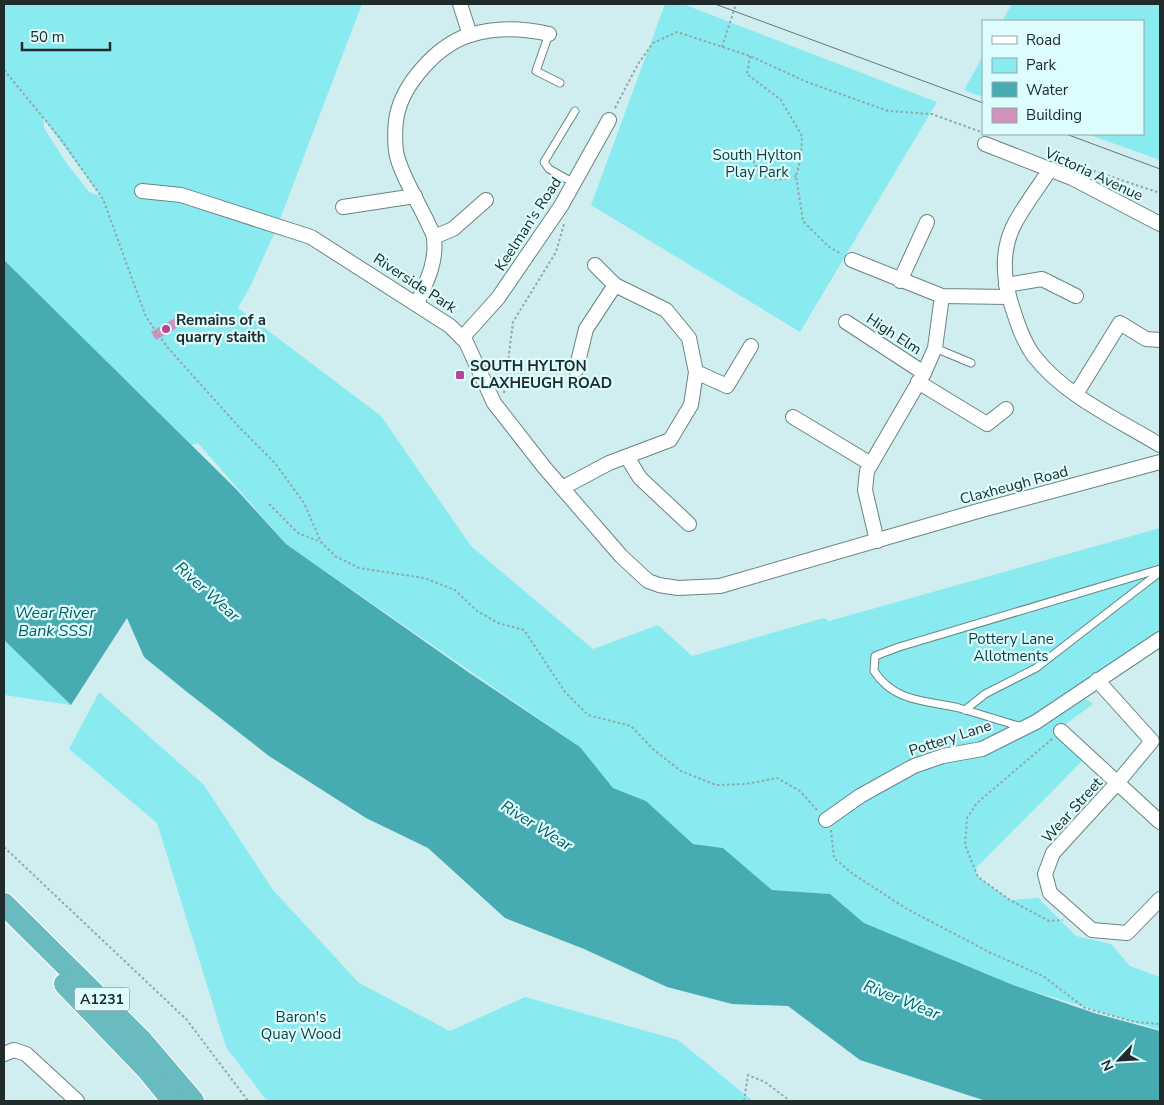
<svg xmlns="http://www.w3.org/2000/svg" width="1164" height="1105" viewBox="0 0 1164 1105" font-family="'Nunito Sans',sans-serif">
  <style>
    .green { fill: #89ebf0; fill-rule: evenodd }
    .water { fill: #47acb2 }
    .building { fill: #d192bc }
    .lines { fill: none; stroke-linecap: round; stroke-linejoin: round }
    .service-casing { stroke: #688485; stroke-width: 9 }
    .minor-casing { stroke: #688485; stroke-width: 16 }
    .trunk-casing { stroke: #fff; stroke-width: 24 }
    .path { stroke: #90a7a9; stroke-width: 2; stroke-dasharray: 2.5 2.5; stroke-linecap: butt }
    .service { stroke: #fff; stroke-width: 7 }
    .minor { stroke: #fff; stroke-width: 14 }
    .trunk { stroke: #6abbc0; stroke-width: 22 }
    .tram { stroke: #647778; stroke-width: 1 }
    .poi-dot { fill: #b9439a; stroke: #ddfcfd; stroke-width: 2 }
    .labels { text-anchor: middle; stroke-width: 4.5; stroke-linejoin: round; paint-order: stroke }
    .shield { fill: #ddfcfd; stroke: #596a6b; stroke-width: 1 }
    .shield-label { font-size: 14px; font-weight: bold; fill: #202b2c }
    .park-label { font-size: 15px; fill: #0e3d40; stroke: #ddfcfd }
    .street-label { font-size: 15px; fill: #202b2c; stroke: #ddfcfd }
    .poi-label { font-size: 15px; font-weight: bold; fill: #202b2c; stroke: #ddfcfd; text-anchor: start }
    .water-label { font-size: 16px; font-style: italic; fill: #005c60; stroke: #ddfcfd }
  </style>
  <rect width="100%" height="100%" fill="#d0eef0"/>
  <g class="green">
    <path d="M4,4H362L277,227L251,285L238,308L381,416L471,546L593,649L658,625L692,656L824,618L829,621L1160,528V639L1079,693L1093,704L1059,729L1088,755L975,869L978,877L1010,900L1038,898L1076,936L1111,944L1130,966L1160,977V1030L1013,985L864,923L830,894L772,890L723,848L693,844L646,801L613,788L580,747L286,544L198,443L192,445L4,260ZM43,118L101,196L89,192L65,161L44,128Z"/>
    <polygon points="665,4 683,4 937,102 800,332 591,205"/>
    <polygon points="1012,4 1160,4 1160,160 1087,134 1143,134 1143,21 1002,21"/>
    <polygon points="983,56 983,97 964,90"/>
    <polygon points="4,640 71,705 4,695"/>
    <polygon points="99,692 204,785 273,890 359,983 450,1031 525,997 678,1040 753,1101 267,1101 226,1047 157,823 69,749"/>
  </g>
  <polygon class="water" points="4,260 236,489 286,544 471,674 580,747 613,788 646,801 693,844 723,848 772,890 830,894 864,923 1013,985 1094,1013 1160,1031 1160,1101 986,1101 860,1060 788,1006 732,1004 667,987 584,949 505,918 428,848 366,818 269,756 187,692 144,657 127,618 71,705 4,640"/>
  <polygon class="building" points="175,318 180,326 156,340 151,332"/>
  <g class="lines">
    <defs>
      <g id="service">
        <polyline points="549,34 536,71 560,83"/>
        <polyline points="574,183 549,169 544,162 575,111"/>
        <polyline points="935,348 971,363"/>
        <polyline points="965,710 985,694 1036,668 1160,572"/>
        <path d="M1022,727C1001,721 980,714 959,708C926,700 895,703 874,671L875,656L899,647L1160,569"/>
      </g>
      <g id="minor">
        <polyline points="460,4 470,35"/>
        <polyline points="985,144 1072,178 1160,224"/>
        <path d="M1050,169C1039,187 1025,204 1015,223C1002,247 1003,275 1010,300C1016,319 1022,340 1034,356C1065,396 1117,419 1160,445"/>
        <polyline points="142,191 181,195 311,237 450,326 466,342 494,403 544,467 621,556 648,581 659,585 678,588 720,586 978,511 1160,462"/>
        <polyline points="343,207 415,196"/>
        <polyline points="434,237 453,229 486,200"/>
        <polyline points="852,260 942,296 1009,297"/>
        <polyline points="900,281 927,222"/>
        <polyline points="1006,285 1042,279 1076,296"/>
        <path d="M417,304C426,283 437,262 434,239C434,233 429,227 427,221C419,204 398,169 396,151C395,142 395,130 396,121C400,86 437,45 470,35C496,27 523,28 549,34"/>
        <polyline points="846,322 924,373"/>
        <polyline points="462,338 498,298 561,206 609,120"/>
        <polyline points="576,370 586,329 615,285"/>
        <polyline points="696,372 727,386 751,346"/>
        <polyline points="918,382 987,424 1006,409"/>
        <polyline points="1076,394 1120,323 1146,339 1160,340"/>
        <polyline points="793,417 871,464"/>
        <polyline points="627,457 640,478 689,524"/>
        <polyline points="562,488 609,463 670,440 691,405 696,372 689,338 666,310 615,285 595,265"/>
        <polyline points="877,541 865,490 867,471 924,373 935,348 942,296"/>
        <polyline points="1097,680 1152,741 1118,782 1053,853 1045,874 1050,893 1092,930 1127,933 1160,899"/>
        <polyline points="1061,731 1160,822"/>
        <polyline points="826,820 860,796 914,766 943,756 982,749 1036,722 1160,639"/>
        <polyline points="4,1054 14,1050 26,1054 77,1101"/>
      </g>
      <g id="trunk">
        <polyline points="4,904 140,1039 193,1101"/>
        <polyline points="65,984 147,1069 173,1101"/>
      </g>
    </defs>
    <use href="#service" class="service-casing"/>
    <use href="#minor" class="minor-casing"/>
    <use href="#trunk" class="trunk-casing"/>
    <g class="path">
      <polyline points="722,47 736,4"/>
      <polyline points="750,56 747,74 781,100 802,136 801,158 796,176 803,221 829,247 842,254"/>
      <polyline points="4,70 60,138 103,199 146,317 168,348 239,427 275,463 304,503 321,542 335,556 359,568 424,578 455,590 477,611 498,623 524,630 565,692 588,715 631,726 654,750 681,771 716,785 746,784 777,778 800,791 817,810"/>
      <polyline points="615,108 638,64 653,43 677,32 750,56 807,82 888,111 932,114 981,132"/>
      <path d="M757,156L754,162C761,183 778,181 796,176"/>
      <polyline points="1079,166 1160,193"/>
      <polyline points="504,393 513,322 556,252 564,224"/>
      <polyline points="269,504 298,533 321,542"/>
      <polyline points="1052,739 977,803 967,818 965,845 978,877 1010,900 1049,921 1063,920"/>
      <polyline points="831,830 834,858 853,874 907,909 991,953 1043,976 1085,1008 1135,1022 1160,1024"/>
      <polyline points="4,847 187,1020 248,1101"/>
      <polyline points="744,1101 748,1075 765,1082 790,1101"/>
    </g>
    <use href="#service" class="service"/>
    <use href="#minor" class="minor"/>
    <use href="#trunk" class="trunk"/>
    <g class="tram">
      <polyline points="715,4 983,103"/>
      <polyline points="1066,134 1160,169"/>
    </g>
  </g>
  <g class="poi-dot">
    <circle cx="166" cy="329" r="5"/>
    <rect x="455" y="370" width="10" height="10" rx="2.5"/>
  </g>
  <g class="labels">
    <rect class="shield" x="74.5" y="987.5" width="55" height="23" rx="4"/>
    <g class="shield-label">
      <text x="102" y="1004">A1231</text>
    </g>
    <g class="park-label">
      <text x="757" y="160">South Hylton<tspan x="757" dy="17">Play Park</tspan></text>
      <text x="1011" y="644">Pottery Lane<tspan x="1011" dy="17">Allotments</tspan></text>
      <text x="301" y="1022">Baron's<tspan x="301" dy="17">Quay Wood</tspan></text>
    </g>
    <g class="street-label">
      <text transform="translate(1094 174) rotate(25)" y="5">Victoria Avenue</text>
      <text transform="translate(528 224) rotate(-57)" y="5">Keelman's Road</text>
      <text transform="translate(415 283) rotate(33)" y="5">Riverside Park</text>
      <text transform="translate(894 334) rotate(33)" y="5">High Elm</text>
      <text transform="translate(1014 485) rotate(-15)" y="5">Claxheugh Road</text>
      <text transform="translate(950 738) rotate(-18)" y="5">Pottery Lane</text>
      <text transform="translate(1072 810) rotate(-48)" y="5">Wear Street</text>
    </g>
    <g class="poi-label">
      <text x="176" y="325">Remains of a<tspan x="176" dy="17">quarry staith</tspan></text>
      <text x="470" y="371">SOUTH HYLTON<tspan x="470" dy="17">CLAXHEUGH ROAD</tspan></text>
    </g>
    <g class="water-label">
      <text transform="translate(208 591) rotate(42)" y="6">River Wear</text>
      <text x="55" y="618">Wear River<tspan x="55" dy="18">Bank SSSI</tspan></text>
      <text transform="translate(537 825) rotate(32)" y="6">River Wear</text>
      <text transform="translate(902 999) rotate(22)" y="6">River Wear</text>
    </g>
  </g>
  <rect width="1164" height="1105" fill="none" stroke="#202b2c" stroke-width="10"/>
  <rect x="982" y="20" width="162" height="115" fill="#ddfcfd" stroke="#91a8a9"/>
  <rect x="992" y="36" width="25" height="8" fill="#ffffff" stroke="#91a8a9"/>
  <text x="1026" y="45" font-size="15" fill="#202b2c">Road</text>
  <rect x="992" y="58" width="25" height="15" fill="#89ebf0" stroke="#91a8a9"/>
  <text x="1026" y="70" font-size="15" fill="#202b2c">Park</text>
  <rect x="992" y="82" width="25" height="15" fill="#47acb2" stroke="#91a8a9"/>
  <text x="1026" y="95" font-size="15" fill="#202b2c">Water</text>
  <rect x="992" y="108" width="25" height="15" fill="#d192bc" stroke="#91a8a9"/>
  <text x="1026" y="120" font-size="15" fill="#202b2c">Building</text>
  <g transform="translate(1119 1060) rotate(245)" stroke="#ddfcfd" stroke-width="4" paint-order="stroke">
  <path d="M0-4L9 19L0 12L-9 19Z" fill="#202b2c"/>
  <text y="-8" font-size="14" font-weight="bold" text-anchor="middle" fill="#202b2c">N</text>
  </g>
  <path d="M22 42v8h88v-8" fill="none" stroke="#202b2c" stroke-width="2.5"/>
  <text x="30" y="42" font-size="15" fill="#202b2c" stroke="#ddfcfd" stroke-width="4" paint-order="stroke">50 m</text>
</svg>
